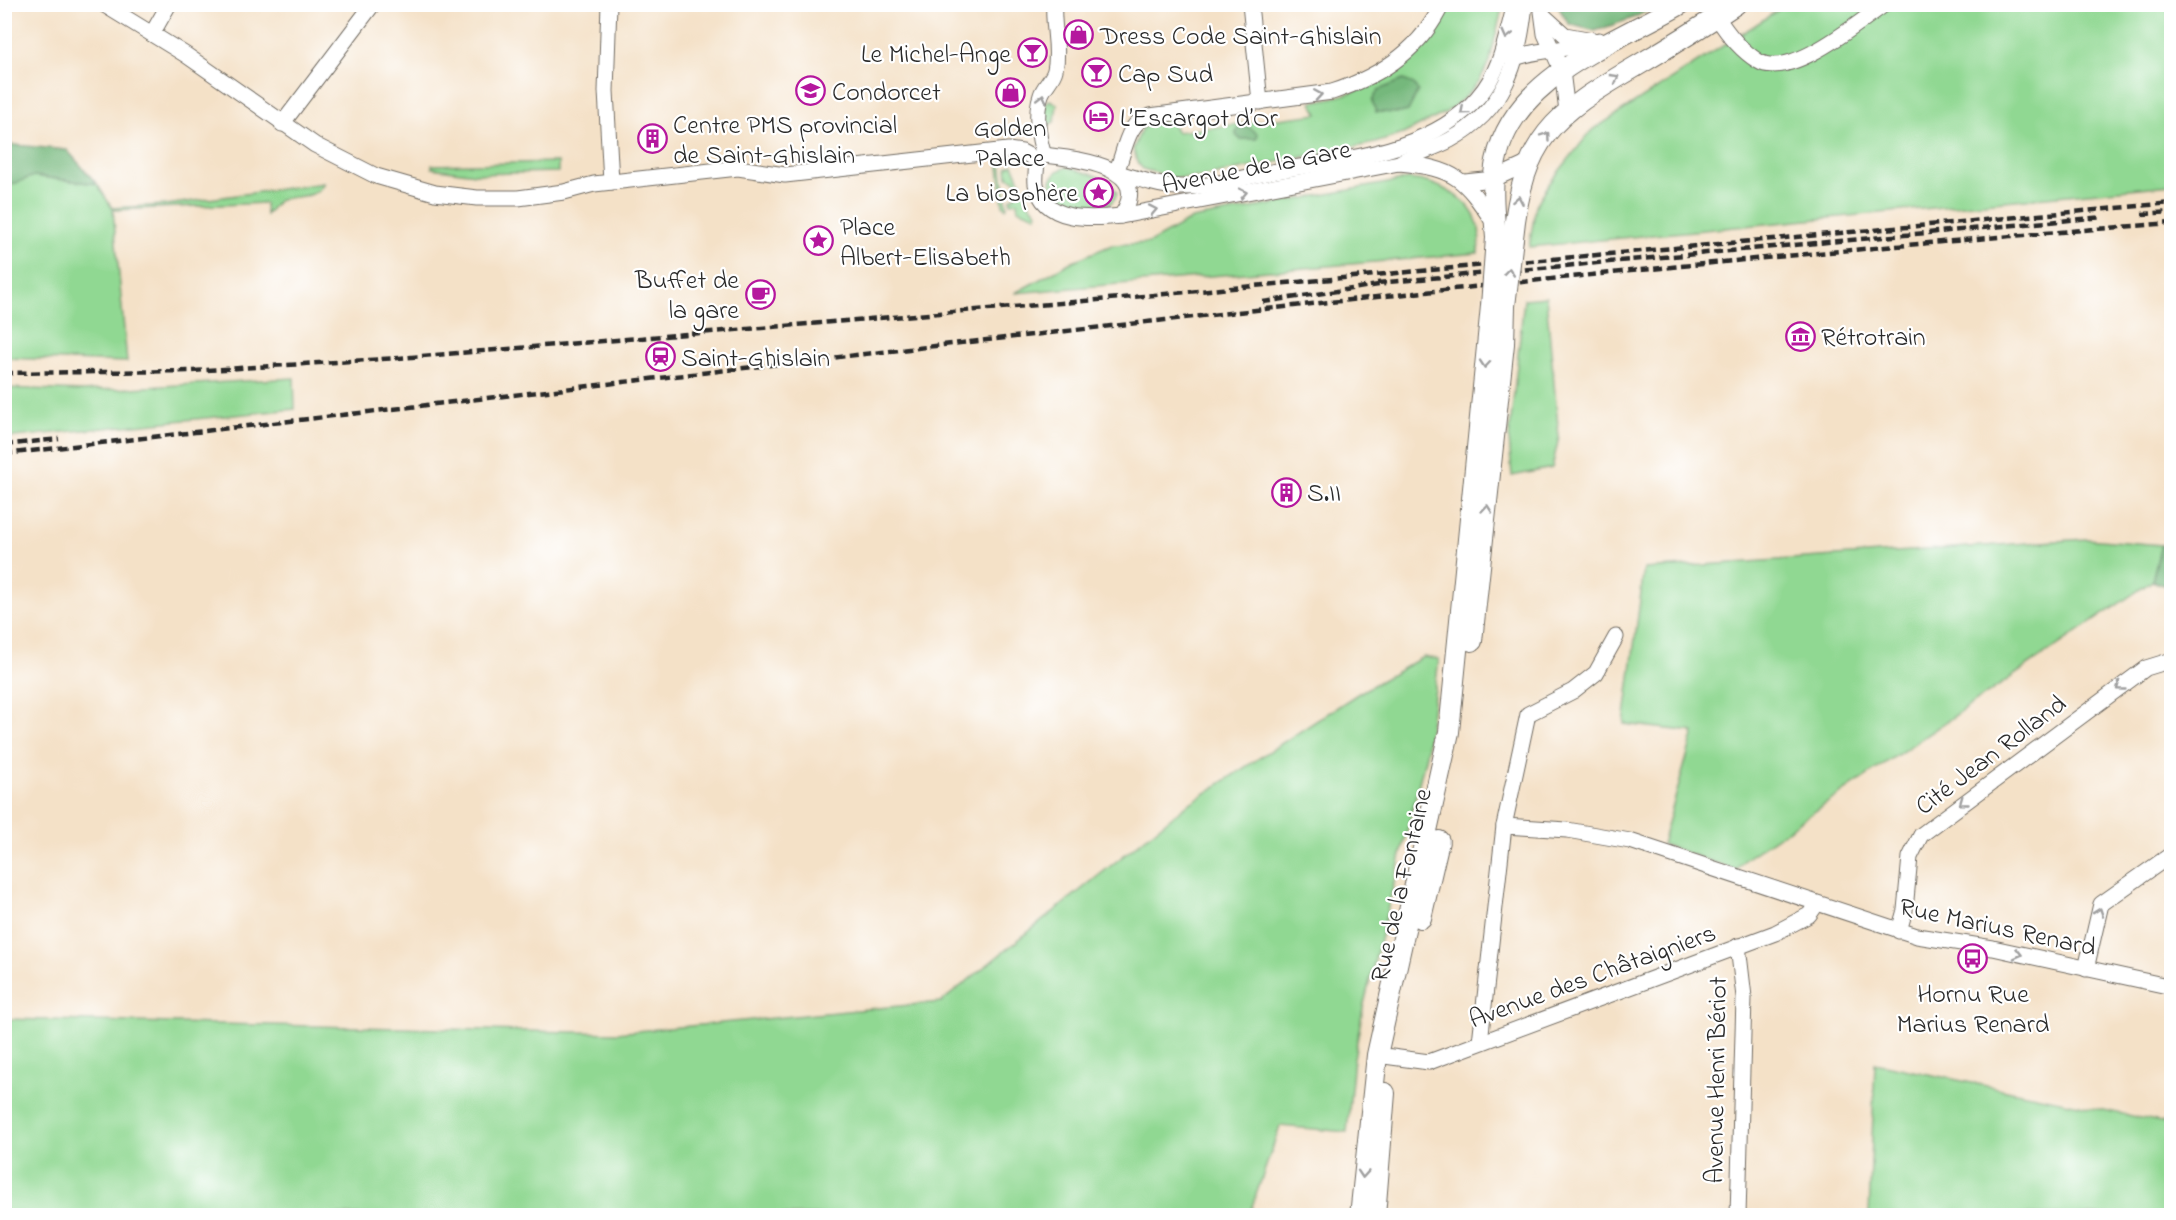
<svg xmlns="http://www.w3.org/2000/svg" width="2176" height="1220" viewBox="0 0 2176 1220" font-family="'Indie Flower',sans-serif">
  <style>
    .green { fill: #90d892; stroke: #5e825e; stroke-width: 1.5 }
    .forest { fill: #74b87c; stroke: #507254; stroke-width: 1.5 }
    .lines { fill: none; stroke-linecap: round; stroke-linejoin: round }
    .minor-casing { stroke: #716b62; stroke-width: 17 }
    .major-casing { stroke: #716b62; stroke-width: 22 }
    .minor { stroke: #fff; stroke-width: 15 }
    .major { stroke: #fff; stroke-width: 20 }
    .rail { stroke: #2b2b2b; stroke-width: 4.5; stroke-dasharray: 9 4.5; stroke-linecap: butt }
    .major-bridge-casing { stroke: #716b62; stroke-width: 22; stroke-linecap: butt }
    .major-bridge { stroke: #fff; stroke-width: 20 }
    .oneway { stroke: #a0a0a0 }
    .labels { text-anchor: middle; stroke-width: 4.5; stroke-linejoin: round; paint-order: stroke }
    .poi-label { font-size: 26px; fill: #2b2b2b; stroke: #fff; text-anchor: start }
    .street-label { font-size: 26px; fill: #2b2b2b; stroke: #fff }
  </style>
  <rect width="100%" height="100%" fill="#fff"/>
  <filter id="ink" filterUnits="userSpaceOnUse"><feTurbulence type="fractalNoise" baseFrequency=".0167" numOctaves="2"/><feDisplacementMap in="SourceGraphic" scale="12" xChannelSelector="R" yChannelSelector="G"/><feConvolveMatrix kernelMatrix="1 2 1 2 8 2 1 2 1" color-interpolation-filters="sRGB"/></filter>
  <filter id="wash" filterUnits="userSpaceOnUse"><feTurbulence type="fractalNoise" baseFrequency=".008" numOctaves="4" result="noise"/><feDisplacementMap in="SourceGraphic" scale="24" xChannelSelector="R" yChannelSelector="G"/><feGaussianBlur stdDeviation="1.35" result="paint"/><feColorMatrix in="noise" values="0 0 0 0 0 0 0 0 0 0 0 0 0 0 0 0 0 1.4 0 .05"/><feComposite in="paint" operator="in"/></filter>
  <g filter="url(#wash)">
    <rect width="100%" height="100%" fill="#f4e1c7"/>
    <g class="green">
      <path d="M1449,5H1503L1490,59L1480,80L1465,97L1445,113L1403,134L1375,143L1201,177L1175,178L1143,169L1137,162L1133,149L1142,128L1170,120L1177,132L1318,114L1311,102C1342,97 1381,87 1403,63C1420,45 1434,24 1449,5Z"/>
      <polygon points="1786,5 2171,5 2171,185 1529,247 1536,205 1549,184 1591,131"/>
      <polygon points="1050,100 1057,104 1055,121 1049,125 1044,121 1046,103"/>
      <polygon points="558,162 558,172 475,174 432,168 432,165"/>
      <polygon points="1001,162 1007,206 1006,208 1003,205 999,166"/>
      <polygon points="1013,164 1029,203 1037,213 1036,216 1018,209 1017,202 1011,203 1010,199 1016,195 1018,187 1015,180 1008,177 1007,167"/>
      <path d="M1067,167L1109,180L1117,193C1110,221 1049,207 1051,180L1057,171Z"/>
      <path d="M33,176L97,184L112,208L166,205L324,183C315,201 295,194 279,200L266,215L265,203L113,210L127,362L5,358V187Z"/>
      <path d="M1409,179C1436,181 1473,198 1479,229C1481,236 1478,246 1478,253L1015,293L1073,261L1112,245L1149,243L1192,219Z"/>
      <polygon points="1546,297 1559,437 1552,468 1512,476 1509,439 1524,299"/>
      <polygon points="294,378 295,409 5,438 5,388 82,391"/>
      <polygon points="2087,539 2161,545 2152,581 1745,859 1736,870 1662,844 1694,732 1624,724 1644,569"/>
      <polygon points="1423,657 1439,659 1426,755 1363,1008 1354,1058 1347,1132 1280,1126 1249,1215 5,1215 5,1019 616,1033 941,1002 1184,807 1359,693"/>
      <polygon points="1875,1063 2171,1124 2171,1215 1869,1215"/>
    </g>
    <g class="forest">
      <polygon points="1557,5 1557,4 1659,5 1633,18 1595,31 1569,24"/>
      <polygon points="1403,80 1414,84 1418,91 1408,111 1400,113 1376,112 1372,101 1378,90"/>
      <polygon points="1249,127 1258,134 1256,139 1240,139 1236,135 1237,129"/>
      <polygon points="5,144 67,150 97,184 34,176 5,187"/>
      <polygon points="2161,545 2171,546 2171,588 2152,581"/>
    </g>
  </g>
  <g filter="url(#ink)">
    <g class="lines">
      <defs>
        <g id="minor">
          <polyline points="103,4 186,55 315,145 376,176 435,193 477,198 518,198 564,192 594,184 738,168 785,175 1008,150 1022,152 1037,160"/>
          <polyline points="609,4 606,91 611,182"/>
          <polyline points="1250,4 1260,102"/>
          <polyline points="1541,4 1545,34 1562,71 1567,111"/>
          <polyline points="1544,16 1565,35 1593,40"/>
          <path d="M1717,17C1727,33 1742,51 1758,61C1789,81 1859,22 1885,4"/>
          <polyline points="152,34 169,4"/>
          <path d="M1512,59C1541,47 1569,52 1599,40"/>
          <polyline points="282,124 373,4"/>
          <path d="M1044,155C1038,138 1035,112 1041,95C1044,86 1053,79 1055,70C1060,48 1052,26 1054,4"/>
          <path d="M1037,160C1037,167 1035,176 1036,184C1044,223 1091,219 1121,216L1399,163C1455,168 1464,178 1494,223"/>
          <path d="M1037,160L1044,155C1075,159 1156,166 1121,216"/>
          <path d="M1399,163C1415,153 1433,149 1450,140C1505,110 1519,63 1525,4"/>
          <path d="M1116,172C1125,153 1126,121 1150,116L1332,92C1378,77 1421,50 1442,4"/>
          <path d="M1118,173C1140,179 1163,188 1185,187C1213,187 1243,177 1271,172C1339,159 1430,154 1478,97C1501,71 1506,37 1515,4"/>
          <polyline points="1465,182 1494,179 1529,163"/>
          <polyline points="1504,826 1567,830 1630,841 1917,936 1993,948 2172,987"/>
          <polyline points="1899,931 1905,910 1910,857 1921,835 2146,668 2172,660"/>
          <polyline points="2086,969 2101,904 2172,854"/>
          <polyline points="1480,1042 1504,826 1528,714 1573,691 1596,673 1616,637"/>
          <polyline points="1377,1055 1429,1062 1775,933 1809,915 1816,905"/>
          <polyline points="1738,1216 1744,997 1738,946"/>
        </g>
        <g id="major">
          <path d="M1496,238C1494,213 1491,186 1496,161C1513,76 1615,43 1681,4"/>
          <path d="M1513,238C1523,138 1553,115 1635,67C1669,47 1703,26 1736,4"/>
          <polyline points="1472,641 1504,344 1505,306"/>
          <polyline points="1421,918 1439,841"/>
          <polyline points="1360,1216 1377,1055 1449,732 1491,306"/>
          <polyline points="1375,1216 1385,1093"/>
        </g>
      </defs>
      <use href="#minor" class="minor-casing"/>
      <use href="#major" class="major-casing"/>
      <use href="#minor" class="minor"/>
      <use href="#major" class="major"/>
      <g class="rail">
        <polyline points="2142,214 2172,212"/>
        <polyline points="1377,283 2103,217"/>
        <polyline points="1263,302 1385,284"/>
        <polyline points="4,373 192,371 399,358 1121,298 2172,203"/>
        <polyline points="4,445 59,439"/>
        <path d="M4,454C726,372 1447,279 2172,223"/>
      </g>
      <defs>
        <g id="major-bridge">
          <polyline points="1491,306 1496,238"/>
          <polyline points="1505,306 1513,238"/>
        </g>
      </defs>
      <use href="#major-bridge" class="major-bridge-casing"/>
      <use href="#major-bridge" class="major-bridge"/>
    </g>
    <defs><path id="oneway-chevron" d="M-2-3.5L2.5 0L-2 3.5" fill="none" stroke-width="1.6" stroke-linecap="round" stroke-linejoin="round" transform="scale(1.5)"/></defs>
    <g class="oneway">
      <use href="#oneway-chevron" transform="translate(1507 35) rotate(104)"/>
      <use href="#oneway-chevron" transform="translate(1615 78) rotate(-30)"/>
      <use href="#oneway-chevron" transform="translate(1318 95) rotate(-9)"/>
      <use href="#oneway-chevron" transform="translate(1042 98) rotate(-75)"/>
      <use href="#oneway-chevron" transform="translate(1464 111) rotate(140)"/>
      <use href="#oneway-chevron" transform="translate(1546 136) rotate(-54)"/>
      <use href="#oneway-chevron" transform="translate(1243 193) rotate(-11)"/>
      <use href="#oneway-chevron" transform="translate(1518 200) rotate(-80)"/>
      <use href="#oneway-chevron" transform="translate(1153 210) rotate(-11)"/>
      <use href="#oneway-chevron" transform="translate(1509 272) rotate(-84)"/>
      <use href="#oneway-chevron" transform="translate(1485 364) rotate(95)"/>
      <use href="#oneway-chevron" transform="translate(1487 509) rotate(-85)"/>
      <use href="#oneway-chevron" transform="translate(2120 687) rotate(144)"/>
      <use href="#oneway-chevron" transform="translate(1963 802) rotate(144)"/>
      <use href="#oneway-chevron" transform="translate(2099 912) rotate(-71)"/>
      <use href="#oneway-chevron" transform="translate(2018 954) rotate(13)"/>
      <use href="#oneway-chevron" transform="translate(1363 1174) rotate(94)"/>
    </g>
  </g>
  <defs>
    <symbol id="shop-ring" viewBox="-11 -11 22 22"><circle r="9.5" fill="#fff" stroke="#b5179e" stroke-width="1.5"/><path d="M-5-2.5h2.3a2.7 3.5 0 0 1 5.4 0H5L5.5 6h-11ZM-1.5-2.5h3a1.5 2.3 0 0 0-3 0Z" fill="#b5179e"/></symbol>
    <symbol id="bar-ring" viewBox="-11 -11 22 22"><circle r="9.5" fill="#fff" stroke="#b5179e" stroke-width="1.5"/><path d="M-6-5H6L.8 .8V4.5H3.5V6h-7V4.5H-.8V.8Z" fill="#b5179e"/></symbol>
    <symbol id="university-ring" viewBox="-11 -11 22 22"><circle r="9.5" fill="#fff" stroke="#b5179e" stroke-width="1.5"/><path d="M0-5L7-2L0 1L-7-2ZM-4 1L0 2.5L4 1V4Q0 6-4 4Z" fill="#b5179e"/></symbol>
    <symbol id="hotel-ring" viewBox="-11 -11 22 22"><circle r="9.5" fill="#fff" stroke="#b5179e" stroke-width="1.5"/><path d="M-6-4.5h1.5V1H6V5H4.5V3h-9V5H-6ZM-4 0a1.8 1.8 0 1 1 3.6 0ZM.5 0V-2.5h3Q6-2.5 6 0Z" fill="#b5179e"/></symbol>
    <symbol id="building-ring" viewBox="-11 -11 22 22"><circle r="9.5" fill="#fff" stroke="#b5179e" stroke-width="1.5"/><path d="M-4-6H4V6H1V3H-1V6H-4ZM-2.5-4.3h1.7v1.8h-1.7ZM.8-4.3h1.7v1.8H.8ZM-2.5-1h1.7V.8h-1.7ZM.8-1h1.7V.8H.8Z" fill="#b5179e"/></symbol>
    <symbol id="sight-ring" viewBox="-11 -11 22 22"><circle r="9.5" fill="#fff" stroke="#b5179e" stroke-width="1.5"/><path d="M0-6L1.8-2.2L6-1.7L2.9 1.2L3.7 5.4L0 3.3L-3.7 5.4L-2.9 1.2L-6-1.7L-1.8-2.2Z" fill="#b5179e"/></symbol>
    <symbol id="cafe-ring" viewBox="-11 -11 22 22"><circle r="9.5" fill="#fff" stroke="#b5179e" stroke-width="1.5"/><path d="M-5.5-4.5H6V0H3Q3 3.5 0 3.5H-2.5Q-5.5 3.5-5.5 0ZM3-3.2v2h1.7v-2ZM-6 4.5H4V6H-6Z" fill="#b5179e"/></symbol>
    <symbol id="museum-ring" viewBox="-11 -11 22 22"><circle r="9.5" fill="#fff" stroke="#b5179e" stroke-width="1.5"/><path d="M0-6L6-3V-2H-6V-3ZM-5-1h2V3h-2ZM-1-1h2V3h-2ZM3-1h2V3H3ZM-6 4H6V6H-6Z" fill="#b5179e"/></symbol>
    <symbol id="station-ring" viewBox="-11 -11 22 22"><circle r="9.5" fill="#fff" stroke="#b5179e" stroke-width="1.5"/><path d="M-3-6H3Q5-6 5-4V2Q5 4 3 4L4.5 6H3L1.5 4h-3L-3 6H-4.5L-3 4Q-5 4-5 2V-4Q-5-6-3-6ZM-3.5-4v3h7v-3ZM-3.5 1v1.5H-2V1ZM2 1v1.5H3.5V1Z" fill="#b5179e"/></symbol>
    <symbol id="bus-ring" viewBox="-11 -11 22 22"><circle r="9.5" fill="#fff" stroke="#b5179e" stroke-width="1.5"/><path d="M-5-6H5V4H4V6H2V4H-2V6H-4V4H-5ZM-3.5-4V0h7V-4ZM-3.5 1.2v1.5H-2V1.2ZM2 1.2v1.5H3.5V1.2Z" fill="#b5179e"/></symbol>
  </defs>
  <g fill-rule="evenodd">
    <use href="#shop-ring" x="1062" y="18" width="33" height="33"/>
    <use href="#bar-ring" x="1016" y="36" width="33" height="33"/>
    <use href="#bar-ring" x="1080" y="56" width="33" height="33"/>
    <use href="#university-ring" x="794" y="74" width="33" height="33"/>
    <use href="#shop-ring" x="994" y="76" width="33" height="33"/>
    <use href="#hotel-ring" x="1082" y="100" width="33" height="33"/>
    <use href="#building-ring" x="636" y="122" width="33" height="33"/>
    <use href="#sight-ring" x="1082" y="176" width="33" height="33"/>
    <use href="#sight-ring" x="802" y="224" width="33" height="33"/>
    <use href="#cafe-ring" x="744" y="278" width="33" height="33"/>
    <use href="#museum-ring" x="1784" y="320" width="33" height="33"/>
    <use href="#station-ring" x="644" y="340" width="33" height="33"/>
    <use href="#building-ring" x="1270" y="476" width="33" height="33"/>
    <use href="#bus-ring" x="1956" y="942" width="33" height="33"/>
  </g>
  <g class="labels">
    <g class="poi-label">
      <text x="1100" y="44">Dress Code Saint-Ghislain</text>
      <text x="1011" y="62" text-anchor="end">Le Michel-Ange</text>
      <text x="1118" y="82">Cap Sud</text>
      <text x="832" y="100">Condorcet</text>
      <text x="1120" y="126">L’Escargot d’Or</text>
      <text x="673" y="133">Centre PMS provincial<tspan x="673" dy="30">de Saint-Ghislain</tspan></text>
      <text x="1010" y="136" text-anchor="middle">Golden<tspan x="1010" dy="30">Palace</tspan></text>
      <text x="1078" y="201" text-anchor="end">La biosphère</text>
      <text x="840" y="235">Place<tspan x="840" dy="30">Albert-Elisabeth</tspan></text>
      <text x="739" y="288" text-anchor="end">Buffet de<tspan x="739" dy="30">la gare</tspan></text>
      <text x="1821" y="345">Rétrotrain</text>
      <text x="681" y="366">Saint-Ghislain</text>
      <text x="1307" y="501">S.II</text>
      <text x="1973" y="1002" text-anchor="middle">Hornu Rue<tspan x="1973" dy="30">Marius Renard</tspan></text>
    </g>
    <g class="street-label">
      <text transform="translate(1256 166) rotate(-11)" y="9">Avenue de la Gare</text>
      <text transform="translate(1990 754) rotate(-37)" y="9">Cité Jean Rolland</text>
      <text transform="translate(1400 885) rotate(-77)" y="9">Rue de la Fontaine</text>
      <text transform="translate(1998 926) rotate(12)" y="9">Rue Marius Renard</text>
      <text transform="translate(1592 975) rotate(-20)" y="9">Avenue des Châtaigniers</text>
      <text transform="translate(1715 1080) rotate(-89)" y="9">Avenue Henri Bériot</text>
    </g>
  </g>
  <rect width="2176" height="1220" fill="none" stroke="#fff" stroke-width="24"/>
</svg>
